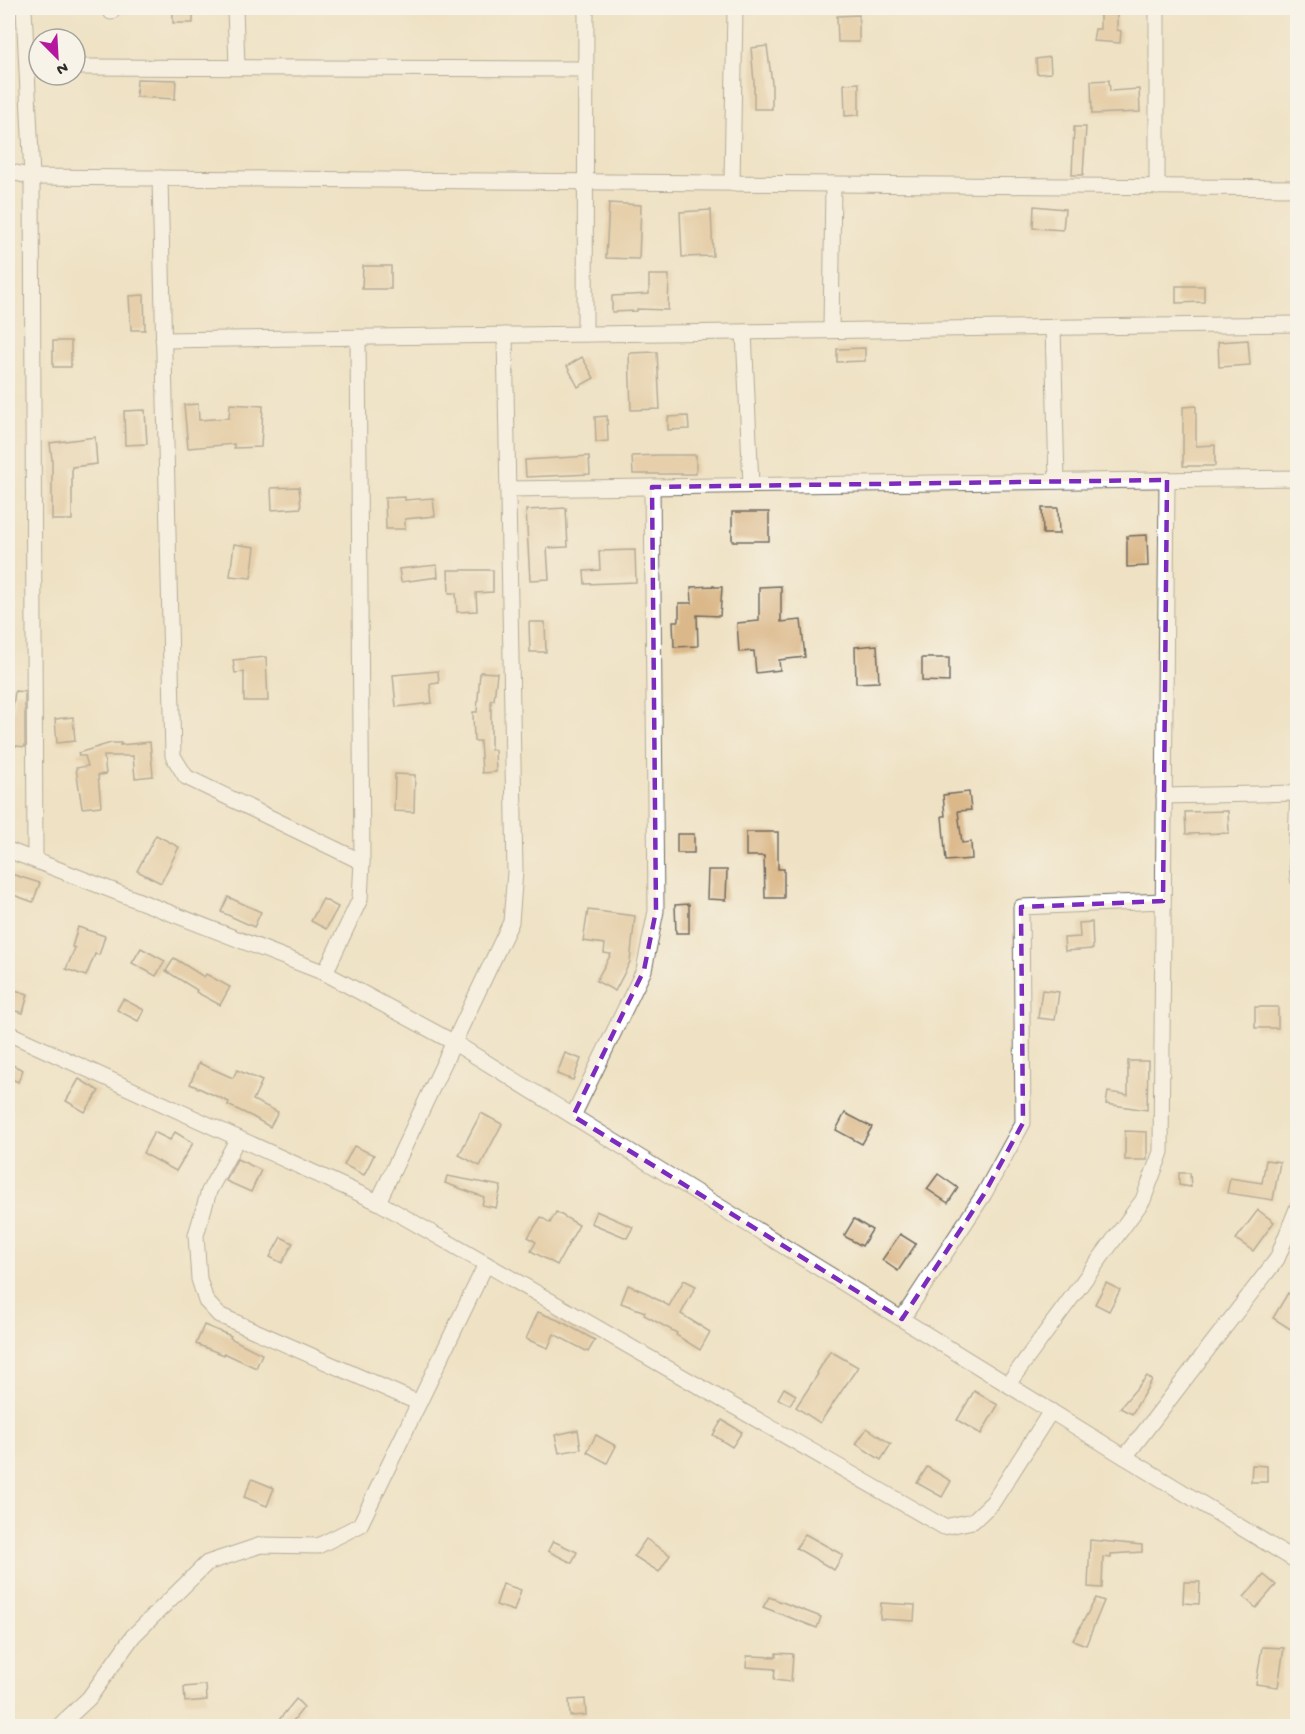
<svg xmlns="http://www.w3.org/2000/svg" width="1305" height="1734" viewBox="0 0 1305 1734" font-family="'Gochi Hand',sans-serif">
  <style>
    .building { fill: #dbb889 }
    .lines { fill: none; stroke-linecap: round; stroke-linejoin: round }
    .minor-casing { stroke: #706b61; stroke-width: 17 }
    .minor { stroke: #fff; stroke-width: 15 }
    .marked { fill: none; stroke: #7b2cbf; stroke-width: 4.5; stroke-dasharray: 12 8; stroke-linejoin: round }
  </style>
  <rect width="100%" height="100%" fill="#f7f3e8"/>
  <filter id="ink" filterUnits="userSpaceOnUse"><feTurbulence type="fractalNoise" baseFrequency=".0167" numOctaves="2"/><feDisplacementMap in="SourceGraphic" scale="12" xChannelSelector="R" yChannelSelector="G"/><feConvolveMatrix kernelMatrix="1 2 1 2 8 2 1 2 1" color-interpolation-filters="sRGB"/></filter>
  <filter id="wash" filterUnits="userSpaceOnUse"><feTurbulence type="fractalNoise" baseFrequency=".008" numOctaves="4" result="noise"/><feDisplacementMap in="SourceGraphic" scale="24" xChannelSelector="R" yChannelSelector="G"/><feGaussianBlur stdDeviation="1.35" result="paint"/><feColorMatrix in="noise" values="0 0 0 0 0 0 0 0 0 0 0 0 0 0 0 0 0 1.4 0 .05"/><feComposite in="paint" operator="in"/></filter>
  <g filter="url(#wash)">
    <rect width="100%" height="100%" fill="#efe2c4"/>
    <g id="blocks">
      <g class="building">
        <rect x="173" y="8" width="20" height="15"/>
        <polygon points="1100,10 1117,10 1117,30 1121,31 1120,43 1093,41 1095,29 1100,29"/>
        <polygon points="859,15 859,42 838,42 837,16"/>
        <polygon points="767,46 772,83 772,109 754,109 754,82 751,48"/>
        <polygon points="1050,57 1051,73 1037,74 1036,59"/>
        <polygon points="137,79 176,80 175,99 136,97"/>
        <polygon points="1109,80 1110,91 1139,89 1140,112 1092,114 1091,81"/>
        <polygon points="859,83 859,115 845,116 844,84"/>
        <polygon points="1074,127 1086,127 1083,175 1072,175"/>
        <polygon points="609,203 641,205 639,259 606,258"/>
        <polygon points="1034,206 1065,209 1063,230 1033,228"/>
        <polygon points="711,210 713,256 682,257 680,212"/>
        <polygon points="363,266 391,266 391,289 362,289"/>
        <polygon points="649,275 669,275 668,310 637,309 637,311 612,312 612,296 649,294"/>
        <polygon points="1176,286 1204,286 1204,302 1176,303"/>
        <polygon points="144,295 145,330 131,330 129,296"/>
        <polygon points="1248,340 1250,365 1219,367 1218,342"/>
        <rect x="53" y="341" width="18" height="26"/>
        <polygon points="865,348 865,361 837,362 837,349"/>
        <polygon points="657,352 660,409 631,410 629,353"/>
        <polygon points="582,357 594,378 578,387 567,366"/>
        <polygon points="198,404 199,420 229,418 230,404 263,406 261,447 234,448 234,444 188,448 184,405"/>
        <polygon points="1196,406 1196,446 1215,445 1215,466 1183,466 1183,407"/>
        <polygon points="145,410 147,444 125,445 124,411"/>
        <polygon points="607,416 608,441 596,442 595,417"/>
        <polygon points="688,416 689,429 668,430 668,417"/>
        <polygon points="95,437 97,464 72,467 72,520 52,520 52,460 50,443"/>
        <polygon points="660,455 696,455 696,474 633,474 632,456"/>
        <polygon points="589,456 590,474 526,477 525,460"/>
        <polygon points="299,487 301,508 272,510 271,488"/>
        <polygon points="405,497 405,500 433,498 435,516 405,519 405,529 386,529 385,498"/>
        <polygon points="566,508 568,547 547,548 549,579 530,580 526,510"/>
        <polygon points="1042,508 1058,508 1059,534 1043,534"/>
        <rect x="732" y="512" width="37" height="29"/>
        <polygon points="1147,535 1148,566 1127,567 1127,536"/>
        <polygon points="234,544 255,547 251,578 230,576"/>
        <polygon points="635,550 636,582 585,584 584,571 600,570 599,551"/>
        <polygon points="437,565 438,577 401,582 399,569"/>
        <polygon points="448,570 493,570 493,592 476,593 477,611 457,612 456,593 449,593"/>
        <polygon points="714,586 714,587 722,587 720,616 697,615 698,646 674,647 673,621 679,621 679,603 692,603 691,587"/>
        <polygon points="781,586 781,622 801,620 805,657 779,660 780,670 756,673 754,651 739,652 737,623 759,621 759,587"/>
        <polygon points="529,622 545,622 546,652 530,652"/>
        <polygon points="877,645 879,682 856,683 855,647"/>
        <polygon points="266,657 268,701 244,701 244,672 235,673 233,660"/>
        <polygon points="922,658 949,658 949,682 922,681"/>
        <polygon points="438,671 439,683 430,684 432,703 396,707 393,675"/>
        <polygon points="480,672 497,673 494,700 491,700 491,750 495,750 496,772 482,773 480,741 474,741 473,712 477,712"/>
        <polygon points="15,691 25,692 25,747 8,745"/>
        <polygon points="73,717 75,741 57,743 55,719"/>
        <polygon points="150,742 153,776 135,778 133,756 104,756 106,774 98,775 101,806 82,808 76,768 88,766 85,756 79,756 78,753 111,743 121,743 120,745"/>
        <polygon points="395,774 415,775 414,812 394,811"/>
        <polygon points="969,792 971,810 958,811 962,843 971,842 972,859 946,861 942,816 945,816 943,795"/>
        <polygon points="1228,811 1229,833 1186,834 1185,812"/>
        <polygon points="746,832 778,832 778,869 784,869 784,898 765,898 764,856 746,856"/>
        <rect x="677" y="834" width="17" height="19"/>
        <polygon points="156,835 179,847 161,883 137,871"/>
        <polygon points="708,870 727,870 726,900 707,899"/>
        <polygon points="11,874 40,883 33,902 8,893 8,884"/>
        <polygon points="228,897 261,912 254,927 221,912"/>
        <polygon points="323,899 338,907 326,929 311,921"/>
        <polygon points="689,904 689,933 676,933 675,905"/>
        <polygon points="588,910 635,916 630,962 615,991 596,981 611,954 604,953 605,944 583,941"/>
        <polygon points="1092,922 1093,949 1065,951 1064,938 1080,937 1079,923"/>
        <polygon points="78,927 105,936 99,955 95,954 86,976 66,969 75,948 72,947"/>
        <polygon points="141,948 165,961 156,976 132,963"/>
        <polygon points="174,958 204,977 206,974 230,987 220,1005 196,992 197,990 166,971"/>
        <polygon points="8,988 28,994 23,1013 8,1009"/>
        <polygon points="1042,990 1059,992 1055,1020 1038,1018"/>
        <polygon points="123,999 144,1010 138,1021 117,1010"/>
        <rect x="1255" y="1007" width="23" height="21"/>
        <polygon points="565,1053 581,1059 573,1080 557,1074"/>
        <polygon points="1128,1061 1148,1061 1147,1110 1106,1104 1108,1092 1128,1095"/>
        <polygon points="8,1063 23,1070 18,1082 8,1077"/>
        <polygon points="199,1063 233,1078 237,1070 262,1081 253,1100 278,1112 270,1127 253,1117 228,1105 229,1102 190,1084"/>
        <polygon points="79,1079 99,1091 85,1112 66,1101"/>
        <polygon points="481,1113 502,1124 480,1166 459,1155"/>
        <polygon points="845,1113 872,1127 862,1144 836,1130"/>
        <polygon points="1125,1131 1147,1132 1147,1160 1125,1160"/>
        <polygon points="154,1132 170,1140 175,1132 193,1143 176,1171 143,1153"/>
        <polygon points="354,1146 374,1155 364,1175 344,1165"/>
        <polygon points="237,1159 261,1170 251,1192 226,1181"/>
        <polygon points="1266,1160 1280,1162 1273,1200 1227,1193 1230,1178 1262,1183"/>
        <polygon points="1179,1173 1190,1173 1191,1187 1179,1185"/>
        <polygon points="938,1174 958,1188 948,1203 927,1189"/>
        <polygon points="447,1176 501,1186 496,1208 482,1205 484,1197 445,1183"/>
        <polygon points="1258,1210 1274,1222 1253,1251 1236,1239"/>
        <polygon points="596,1211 633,1227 627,1238 591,1223"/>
        <polygon points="556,1212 579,1225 557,1265 531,1251 536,1242 528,1237 541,1217 550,1223"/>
        <polygon points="854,1219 872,1230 862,1246 844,1236"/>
        <polygon points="900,1234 916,1244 898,1271 882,1260"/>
        <polygon points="281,1237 293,1243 282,1263 270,1257"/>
        <polygon points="684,1280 696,1286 681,1314 710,1332 700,1350 676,1335 677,1333 644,1315 645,1312 621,1303 628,1285 647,1293 647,1294 669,1306"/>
        <polygon points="1106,1283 1120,1290 1109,1311 1095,1304"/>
        <polygon points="1288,1293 1298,1299 1298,1321 1292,1330 1273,1318"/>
        <polygon points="538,1312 560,1321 595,1340 588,1352 554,1334 548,1348 526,1339"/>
        <polygon points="204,1325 231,1336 230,1338 262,1354 256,1368 224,1353 224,1355 196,1344"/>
        <polygon points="830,1351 858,1367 820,1423 796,1407 818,1374 817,1373"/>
        <polygon points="1147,1376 1152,1380 1132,1414 1120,1408"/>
        <polygon points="784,1388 796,1395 790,1405 778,1399"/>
        <polygon points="974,1391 998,1405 981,1434 957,1420"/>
        <polygon points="722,1420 742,1432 732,1447 713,1435"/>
        <polygon points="867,1428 891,1444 881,1460 856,1444"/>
        <polygon points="578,1430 581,1449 559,1453 555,1435"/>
        <polygon points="596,1435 616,1446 607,1463 587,1452"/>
        <polygon points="1252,1465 1267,1466 1267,1482 1251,1482"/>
        <polygon points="927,1467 951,1481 942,1497 917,1483"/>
        <polygon points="252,1479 274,1488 267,1506 244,1497"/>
        <polygon points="805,1534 843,1555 834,1570 796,1548"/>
        <polygon points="646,1539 670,1555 659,1572 634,1556"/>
        <polygon points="1090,1540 1142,1545 1142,1552 1111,1554 1111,1558 1103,1557 1102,1588 1088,1587"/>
        <polygon points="553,1541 577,1552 572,1563 548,1551"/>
        <polygon points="1264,1575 1276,1585 1256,1608 1244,1597"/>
        <polygon points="1184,1582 1200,1582 1199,1604 1183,1603"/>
        <polygon points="503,1584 521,1590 514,1611 496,1605"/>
        <polygon points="769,1597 821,1617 817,1628 763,1607"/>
        <polygon points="1096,1598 1104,1601 1086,1645 1073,1640"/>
        <polygon points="881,1603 915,1605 914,1621 880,1619"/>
        <polygon points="1262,1647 1284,1648 1278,1687 1256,1684"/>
        <polygon points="776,1653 793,1654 791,1682 774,1680 775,1669 746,1667 747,1656 776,1657"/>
        <polygon points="206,1685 207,1700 185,1702 184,1687"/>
        <polygon points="296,1699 304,1707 289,1726 274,1726"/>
        <polygon points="585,1699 586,1715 570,1716 569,1700"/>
      </g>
    </g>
  </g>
  <g filter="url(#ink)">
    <use href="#blocks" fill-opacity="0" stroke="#706b61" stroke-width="1.5"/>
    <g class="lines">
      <defs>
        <g id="minor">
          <polyline points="24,8 32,177 35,860"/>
          <polyline points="235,8 237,67"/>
          <polyline points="111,12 111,8"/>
          <polyline points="75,67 586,69"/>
          <polyline points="8,171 32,177 1298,188"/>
          <polyline points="160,178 173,756 186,777 362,862"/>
          <polyline points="732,183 735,8"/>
          <polyline points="1157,187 1157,8"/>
          <polyline points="1053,327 1057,481"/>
          <polyline points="831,330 833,184"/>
          <polyline points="744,332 751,485"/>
          <polyline points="585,334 586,8"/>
          <polyline points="163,340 1298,324"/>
          <polyline points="508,489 1298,478"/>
          <polyline points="1298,788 1296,844 1298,879"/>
          <polyline points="1164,796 1297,793"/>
          <polyline points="8,850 325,973 453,1042 1125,1457 1277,1259 1298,1206"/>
          <polyline points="325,973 360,899 362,862 358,337"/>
          <polyline points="8,1033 378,1202 944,1527 973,1521 993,1502 1051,1411"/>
          <polyline points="573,1116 644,970 656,911 652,487"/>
          <polyline points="238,1138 209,1191 196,1235 199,1279 206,1301 219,1315 419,1403"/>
          <polyline points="378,1202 511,922 515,872 505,335"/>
          <polyline points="902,1319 984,1194 1023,1123 1021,907 1163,901"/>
          <polyline points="1008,1384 1143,1200 1161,1152 1167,480"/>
          <polyline points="1125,1457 1298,1562"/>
          <polyline points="59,1726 89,1698 133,1636 207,1563 261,1545 318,1546 360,1525 486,1264"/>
        </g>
      </defs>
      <use href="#minor" class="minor-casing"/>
      <use href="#minor" class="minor"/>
    </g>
  </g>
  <path d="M0 0H1305V1734H0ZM1167,480L1163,901L1021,907L1023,1123L984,1194L902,1319L573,1116L644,970L656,911L652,487Z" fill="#efe2c4" fill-opacity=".55" fill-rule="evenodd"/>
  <path class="marked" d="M1167,480L1163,901L1021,907L1023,1123L984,1194L902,1319L573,1116L644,970L656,911L652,487Z"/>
  <rect width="1305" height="1734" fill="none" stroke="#f7f3e8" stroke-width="30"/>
  <g transform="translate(57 57) rotate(156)"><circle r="28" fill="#f7f3e8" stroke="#a5a39c" stroke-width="1.5"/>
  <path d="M0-4.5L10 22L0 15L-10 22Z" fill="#b5179e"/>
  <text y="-9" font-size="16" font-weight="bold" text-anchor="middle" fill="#2b2b2b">N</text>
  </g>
</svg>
